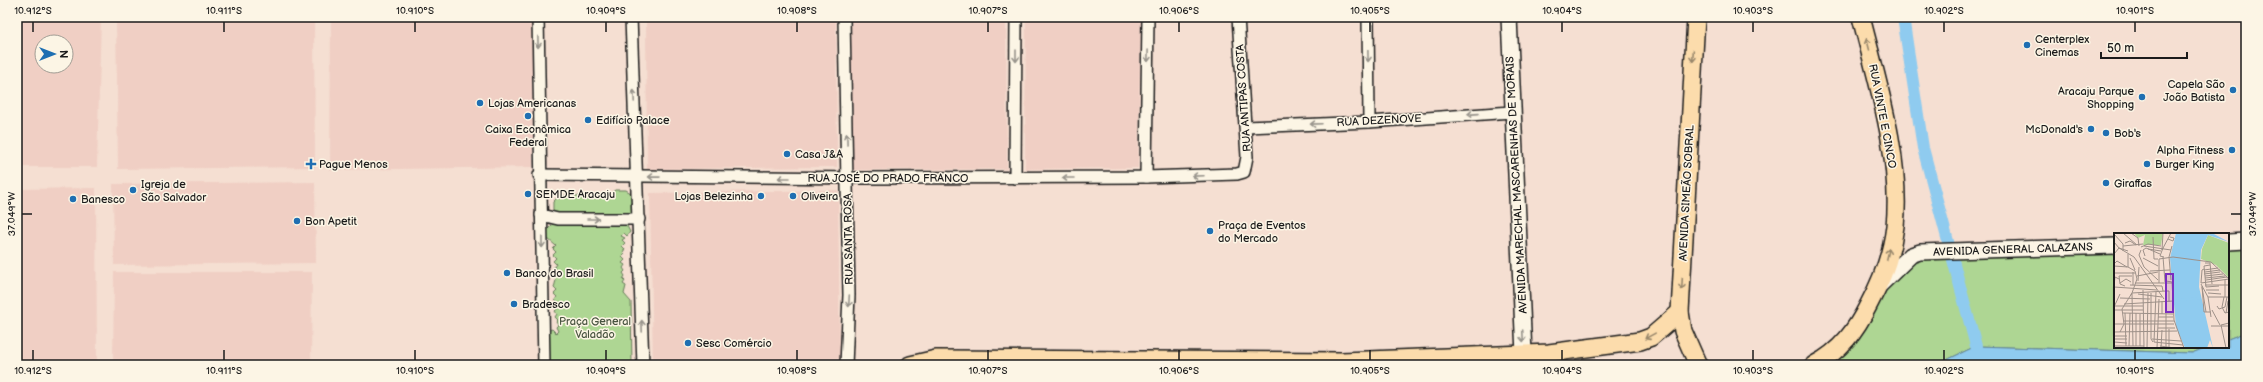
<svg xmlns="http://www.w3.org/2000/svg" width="2263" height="382" viewBox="0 0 2263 382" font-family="'Balsamiq Sans',sans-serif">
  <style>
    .built { fill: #f0cfc4; fill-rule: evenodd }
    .green { fill: #aed693; stroke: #657958 }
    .water { fill: #8fcbef; stroke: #61859b }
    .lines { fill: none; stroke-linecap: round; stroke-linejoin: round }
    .canal { stroke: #8fcbef; stroke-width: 12 }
    .street-casing { stroke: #1c1c1c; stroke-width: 14 }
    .secondary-casing { stroke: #1c1c1c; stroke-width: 18 }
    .primary-casing { stroke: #1c1c1c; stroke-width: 20 }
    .street { stroke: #fcf5e5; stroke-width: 11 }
    .secondary { stroke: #fcf5e5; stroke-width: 15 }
    .primary { stroke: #fcdcac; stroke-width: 17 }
    .oneway { stroke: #97938b }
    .oneway2 { stroke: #97866b }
    .ticks { fill: none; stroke: #1c1c1c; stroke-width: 1.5 }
    .poi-dot { fill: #1f6fb2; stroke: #fcf5e5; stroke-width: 1.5 }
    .labels { text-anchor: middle; stroke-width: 3; stroke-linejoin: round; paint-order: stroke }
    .poi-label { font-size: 11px; fill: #1c1c1c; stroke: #fcf5e5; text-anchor: start }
    .street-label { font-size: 11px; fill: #1c1c1c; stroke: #fcf5e5 }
    .park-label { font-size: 11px; fill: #485440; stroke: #fcf5e5 }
    .inset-river { fill: none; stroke: #8fcbef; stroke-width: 2 }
    .inset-road { fill: none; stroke: #9e9189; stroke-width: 1 }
    .view { fill: #7b2cbf; fill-opacity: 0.15; stroke: #7b2cbf; stroke-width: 2 }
    .inset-edge { fill: none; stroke: #1c1c1c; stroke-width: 2 }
    .neatline { fill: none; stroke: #1c1c1c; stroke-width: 1.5 }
    .ticks-label { font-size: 10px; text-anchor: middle; fill: #1c1c1c }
  </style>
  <rect width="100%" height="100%" fill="#f5dfd2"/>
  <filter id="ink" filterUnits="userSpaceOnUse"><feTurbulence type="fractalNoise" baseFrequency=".025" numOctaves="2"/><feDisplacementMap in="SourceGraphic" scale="8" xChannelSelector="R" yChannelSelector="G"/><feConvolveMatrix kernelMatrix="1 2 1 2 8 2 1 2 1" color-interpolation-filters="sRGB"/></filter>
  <g filter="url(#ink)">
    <g class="built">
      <path d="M17,17H101L97,167H17ZM42,42H66V66H42Z"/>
      <polygon points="116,17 314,17 315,167 118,169"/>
      <polygon points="331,17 532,17 533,167 330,170"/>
      <polygon points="646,17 836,17 837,167 647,169"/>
      <polygon points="851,17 1006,17 1007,169 853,170"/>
      <polygon points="1026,17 1141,17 1138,168 1025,169"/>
      <polygon points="315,182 316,263 114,265 113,184"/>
      <polygon points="96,188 97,365 17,365 17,189"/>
      <polygon points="838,190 840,365 653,365 650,193"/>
      <polygon points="114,272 312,272 311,365 113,365"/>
    </g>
    <g class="green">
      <polygon points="615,190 626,190 634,195 635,210 631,216 620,216 615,213 566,213 563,217 553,215 553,202 559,196 607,196"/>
      <polygon points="554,223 626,224 630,232 627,236 624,233 621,236 625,238 622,240 625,243 622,246 625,249 623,252 625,254 622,257 625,260 622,263 625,265 623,268 625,271 623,273 625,276 623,279 625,281 623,284 626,286 624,294 631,302 632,365 549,365 548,331 552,329 556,333 558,331 556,327 558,325 556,322 558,320 555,317 557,314 555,311 558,308 555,305 557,302 555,300 557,297 554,294 557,291 554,288 556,280 554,278 556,275 554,267 556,264 553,261 556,258 553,255 556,252 553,249 556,246 547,238 547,230"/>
      <polygon points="2246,241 2246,332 2228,339 2228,242"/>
      <polygon points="2115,246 2115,347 2207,347 2192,353 1976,346 1936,365 1836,365 1831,355 1911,255"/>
    </g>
    <polygon class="water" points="2246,332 2246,365 1936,365 1976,346 2192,353 2207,347 2228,347 2228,339"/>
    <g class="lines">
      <polyline class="canal" points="1903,17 1923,148 1976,346"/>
      <defs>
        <g id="street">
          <polyline points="538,17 544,365"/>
          <polyline points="631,17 643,365"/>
          <polyline points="844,17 849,295 846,365"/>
          <polyline points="1368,17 1369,122"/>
          <polyline points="1246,127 1369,122 1512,112"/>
          <polyline points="539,175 858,178 1146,177 1237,174 1244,172 1247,157 1238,17"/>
          <polyline points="1146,177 1148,17"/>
          <polyline points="1015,178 1016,17"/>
          <polyline points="541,215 558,219 639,219"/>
        </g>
        <g id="secondary">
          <polyline points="1509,17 1524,354"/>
          <polyline points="2228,242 2246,241"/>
          <polyline points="1879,286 1911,255 1920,252 2115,246"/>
        </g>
        <g id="primary">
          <polyline points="1696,17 1680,312 1683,331 1698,365"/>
          <polyline points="910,365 936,359 1342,361 1549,353 1640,341 1651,337 1680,312"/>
          <path d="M1814,365C1841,351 1856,330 1869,304C1882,280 1892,253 1895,226C1902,160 1877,81 1861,17"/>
        </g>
      </defs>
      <use href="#street" class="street-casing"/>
      <use href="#secondary" class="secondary-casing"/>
      <use href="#primary" class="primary-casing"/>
      <use href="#street" class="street"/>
      <use href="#secondary" class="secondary"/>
      <use href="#primary" class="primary"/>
    </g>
    <defs><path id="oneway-shaft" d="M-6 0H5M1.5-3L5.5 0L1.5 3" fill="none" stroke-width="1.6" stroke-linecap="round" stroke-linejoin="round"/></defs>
    <g class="oneway">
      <use href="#oneway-shaft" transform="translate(538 42) rotate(89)"/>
      <use href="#oneway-shaft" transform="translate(1016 56) rotate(90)"/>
      <use href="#oneway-shaft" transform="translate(1148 56) rotate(91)"/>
      <use href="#oneway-shaft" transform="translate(1368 56) rotate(89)"/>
      <use href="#oneway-shaft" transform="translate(634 96) rotate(-92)"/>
      <use href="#oneway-shaft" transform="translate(1473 114) rotate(176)"/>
      <use href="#oneway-shaft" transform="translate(1316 124) rotate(178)"/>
      <use href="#oneway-shaft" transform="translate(847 139) rotate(-91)"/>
      <use href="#oneway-shaft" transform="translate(1198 176) rotate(178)"/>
      <use href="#oneway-shaft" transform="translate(654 177) rotate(-179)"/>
      <use href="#oneway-shaft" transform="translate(784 178) rotate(-180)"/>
      <use href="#oneway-shaft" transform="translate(1068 178) rotate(180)"/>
      <use href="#oneway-shaft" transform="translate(593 219)"/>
      <use href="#oneway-shaft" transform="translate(542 242) rotate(89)"/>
      <use href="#oneway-shaft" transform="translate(849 301) rotate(93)"/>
      <use href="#oneway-shaft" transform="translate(642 326) rotate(-92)"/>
      <use href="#oneway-shaft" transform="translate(1523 336) rotate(87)"/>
    </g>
    <g class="oneway2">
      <use href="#oneway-shaft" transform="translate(1868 44) rotate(-104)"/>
      <use href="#oneway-shaft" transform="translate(1693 56) rotate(93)"/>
      <use href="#oneway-shaft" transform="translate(1888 254) rotate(-77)"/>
      <use href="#oneway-shaft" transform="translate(1682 284) rotate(93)"/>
      <use href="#oneway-shaft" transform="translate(1650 336) rotate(151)"/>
    </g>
  </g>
  <path class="ticks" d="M33,22V32M224,22V32M415,22V32M606,22V32M797,22V32M988,22V32M1179,22V32M1370,22V32M1562,22V32M1753,22V32M1944,22V32M2135,22V32M22,214H32M2231,214H2241M33,350V360M224,350V360M415,350V360M606,350V360M797,350V360M988,350V360M1179,350V360M1370,350V360M1562,350V360M1753,350V360M1944,350V360M2135,350V360"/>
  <g class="poi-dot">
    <circle cx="2027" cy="45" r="4"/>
    <circle cx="2233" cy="90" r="4"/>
    <circle cx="2142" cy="97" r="4"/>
    <circle cx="480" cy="103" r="4"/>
    <circle cx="528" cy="116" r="4"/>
    <circle cx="588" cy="120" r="4"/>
    <circle cx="2091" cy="129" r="4"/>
    <circle cx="2106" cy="133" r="4"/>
    <circle cx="2232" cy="150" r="4"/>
    <circle cx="787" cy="154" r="4"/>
    <path d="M309 158h4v4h4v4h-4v4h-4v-4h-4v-4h4z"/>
    <circle cx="2147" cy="164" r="4"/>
    <circle cx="2106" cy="183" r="4"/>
    <circle cx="133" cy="190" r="4"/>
    <circle cx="528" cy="194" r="4"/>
    <circle cx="761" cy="196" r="4"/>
    <circle cx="793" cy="196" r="4"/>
    <circle cx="73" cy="199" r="4"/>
    <circle cx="297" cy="221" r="4"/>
    <circle cx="1210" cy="231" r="4"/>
    <circle cx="507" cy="273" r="4"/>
    <circle cx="514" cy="304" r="4"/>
    <circle cx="688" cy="343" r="4"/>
  </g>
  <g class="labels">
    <g class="poi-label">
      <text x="2035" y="43">Centerplex<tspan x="2035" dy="13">Cinemas</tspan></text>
      <text x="2225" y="88" text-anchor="end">Capela São<tspan x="2225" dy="13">João Batista</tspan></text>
      <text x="2134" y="95" text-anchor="end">Aracaju Parque<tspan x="2134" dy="13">Shopping</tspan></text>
      <text x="488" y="107">Lojas Americanas</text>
      <text x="596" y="124">Edifício Palace</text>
      <text x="528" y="133" text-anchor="middle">Caixa Econômica<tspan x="528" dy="13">Federal</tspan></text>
      <text x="2083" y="133" text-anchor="end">McDonald's</text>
      <text x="2114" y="137">Bob's</text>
      <text x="2224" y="154" text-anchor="end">Alpha Fitness</text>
      <text x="795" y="158">Casa J&amp;A</text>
      <text x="319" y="168">Pague Menos</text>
      <text x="2155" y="168">Burger King</text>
      <text x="2114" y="187">Giraffas</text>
      <text x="141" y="188">Igreja de<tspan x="141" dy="13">São Salvador</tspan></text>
      <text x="536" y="198">SEMDE Aracaju</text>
      <text x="753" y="200" text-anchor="end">Lojas Belezinha</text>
      <text x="801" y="200">Oliveira</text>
      <text x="81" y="203">Banesco</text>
      <text x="305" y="225">Bon Apetit</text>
      <text x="1218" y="229">Praça de Eventos<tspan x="1218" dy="13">do Mercado</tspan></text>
      <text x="515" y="277">Banco do Brasil</text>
      <text x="522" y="308">Bradesco</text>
      <text x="696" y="347">Sesc Comércio</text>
    </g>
    <g class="street-label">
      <text transform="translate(1243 98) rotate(-94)" y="4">RUA ANTIPAS COSTA</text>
      <text transform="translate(1883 116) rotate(79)" y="4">RUA VINTE E CINCO</text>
      <text transform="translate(1379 120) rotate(-3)" y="4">RUA DEZENOVE</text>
      <text x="888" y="182">RUA JOSÉ DO PRADO FRANCO</text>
      <text transform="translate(1516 185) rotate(-93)" y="4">AVENIDA MARECHAL MASCARENHAS DE MORAIS</text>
      <text transform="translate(1686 193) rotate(-87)" y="4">AVENIDA SIMEÃO SOBRAL</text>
      <text transform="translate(848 239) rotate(-91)" y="4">RUA SANTA ROSA</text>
      <text transform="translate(2013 249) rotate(-2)" y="4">AVENIDA GENERAL CALAZANS</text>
    </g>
    <g class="park-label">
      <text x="595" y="325">Praça General<tspan x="595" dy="13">Valadão</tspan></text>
    </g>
  </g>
  <g transform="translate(2114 233)">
    <rect width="115" height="115" fill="#f5dfd2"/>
    <path d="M20,0H49L47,12H29L31,2L24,5ZM94,2L115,10V45L102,32L87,26L88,16Z" fill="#aed693"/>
    <path d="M62,0H98L115,9L94,2L87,17L85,54L99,115L96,107L93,115H71L62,94L56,25Z" fill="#8fcbef"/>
    <path class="inset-river" d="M61,65L69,67L86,65"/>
    <path class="inset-road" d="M9,0L23,12M17,0L24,5L25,13M0,1L9,11V18M39,4L40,26H44M54,6L59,8L60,5L56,4M0,9L5,15L14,18M11,10L16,8L22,12M9,13L29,11M30,13L57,17M27,14L34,11L47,13M49,15L46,23L50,24M34,16L47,18M27,17L25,22L30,34L44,47M48,17L49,0M48,17L57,0M0,21L5,15L20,24L50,66M31,23L29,17L32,15L46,21M49,24L51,49M16,25L21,37M29,25L44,33M91,30H96L98,51M0,31L3,28L13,34M0,33L14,34L21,38L23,46L18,60M14,34V21M90,37L104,35M36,38L56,37M91,39L106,37M0,40H21M90,41L106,39M5,43L6,51L11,53M5,43H18M23,43L44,39M91,43L109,41M91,45L111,43M57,47L55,24L58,13M92,47L113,44M24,48L25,34M52,48L58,49L60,87L70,115M52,48V115M6,50L12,46L17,49M21,50H59M45,50V26L59,24L97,29L115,46M87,50L115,46M87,50L88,37L90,36M87,51L94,64L97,84M0,52L1,44L5,46M16,52L48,53L49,58M19,52V39M91,52H115M88,53L90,79H97M0,54L43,57M88,54L92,79M92,54L90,33L96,32M92,54L105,53M29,57L30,115M92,57H105M52,58H55V69M18,60L52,58M37,60V106L39,109M94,60L107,61M18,61L19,113M24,61L48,64M94,64H115M110,64L108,74L111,80L115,79M111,64V47M6,65L36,66M10,71L59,68M0,73H29M103,73L105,76L111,74L113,64M0,74L6,61M0,77H29M98,77L106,92M9,80L59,81M11,80L12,113M112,80L114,68M26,81V113M48,81V68M44,84H59M9,88H60M0,91H60M97,93H115M44,95H61M55,96V115M0,99L63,98M6,99L10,91L8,76L18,60L17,62M0,103H13M0,106H13M38,106L67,108M0,109L13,110M40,109L42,59M40,109L69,112M0,113H30M15,113L16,80M22,113V80M46,113L61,115M33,115L34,60M43,115L45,66M47,115L48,97M112,115L107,92L115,90"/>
    <path class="view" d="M52,41H59V79H52Z"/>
    <rect width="115" height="115" class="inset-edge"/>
  </g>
  <rect width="2263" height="382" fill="none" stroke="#fcf5e5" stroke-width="44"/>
  <g transform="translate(54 54) rotate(90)"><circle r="19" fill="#fcf5e5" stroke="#a29e95"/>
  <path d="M0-3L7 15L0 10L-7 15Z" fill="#1f6fb2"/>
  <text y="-6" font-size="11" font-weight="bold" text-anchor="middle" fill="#1c1c1c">N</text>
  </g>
  <path d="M2101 52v6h86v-6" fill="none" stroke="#1c1c1c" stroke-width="2"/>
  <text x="2107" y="52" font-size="12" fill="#1c1c1c" stroke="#fcf5e5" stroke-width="3" paint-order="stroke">50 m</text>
  <rect x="22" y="22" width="2219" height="338" class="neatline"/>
  <g class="ticks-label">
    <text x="33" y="14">10.912°S</text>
    <text x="224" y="14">10.911°S</text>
    <text x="415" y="14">10.910°S</text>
    <text x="606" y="14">10.909°S</text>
    <text x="797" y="14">10.908°S</text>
    <text x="988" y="14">10.907°S</text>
    <text x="1179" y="14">10.906°S</text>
    <text x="1370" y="14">10.905°S</text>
    <text x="1562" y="14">10.904°S</text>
    <text x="1753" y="14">10.903°S</text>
    <text x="1944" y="14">10.902°S</text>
    <text x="2135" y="14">10.901°S</text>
    <text transform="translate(2252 214) rotate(-90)" y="4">37.049°W</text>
    <text transform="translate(11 214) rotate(-90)" y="4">37.049°W</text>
    <text x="33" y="374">10.912°S</text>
    <text x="224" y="374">10.911°S</text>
    <text x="415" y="374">10.910°S</text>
    <text x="606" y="374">10.909°S</text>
    <text x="797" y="374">10.908°S</text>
    <text x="988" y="374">10.907°S</text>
    <text x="1179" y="374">10.906°S</text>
    <text x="1370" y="374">10.905°S</text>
    <text x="1562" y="374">10.904°S</text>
    <text x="1753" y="374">10.903°S</text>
    <text x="1944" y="374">10.902°S</text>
    <text x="2135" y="374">10.901°S</text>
  </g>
</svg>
